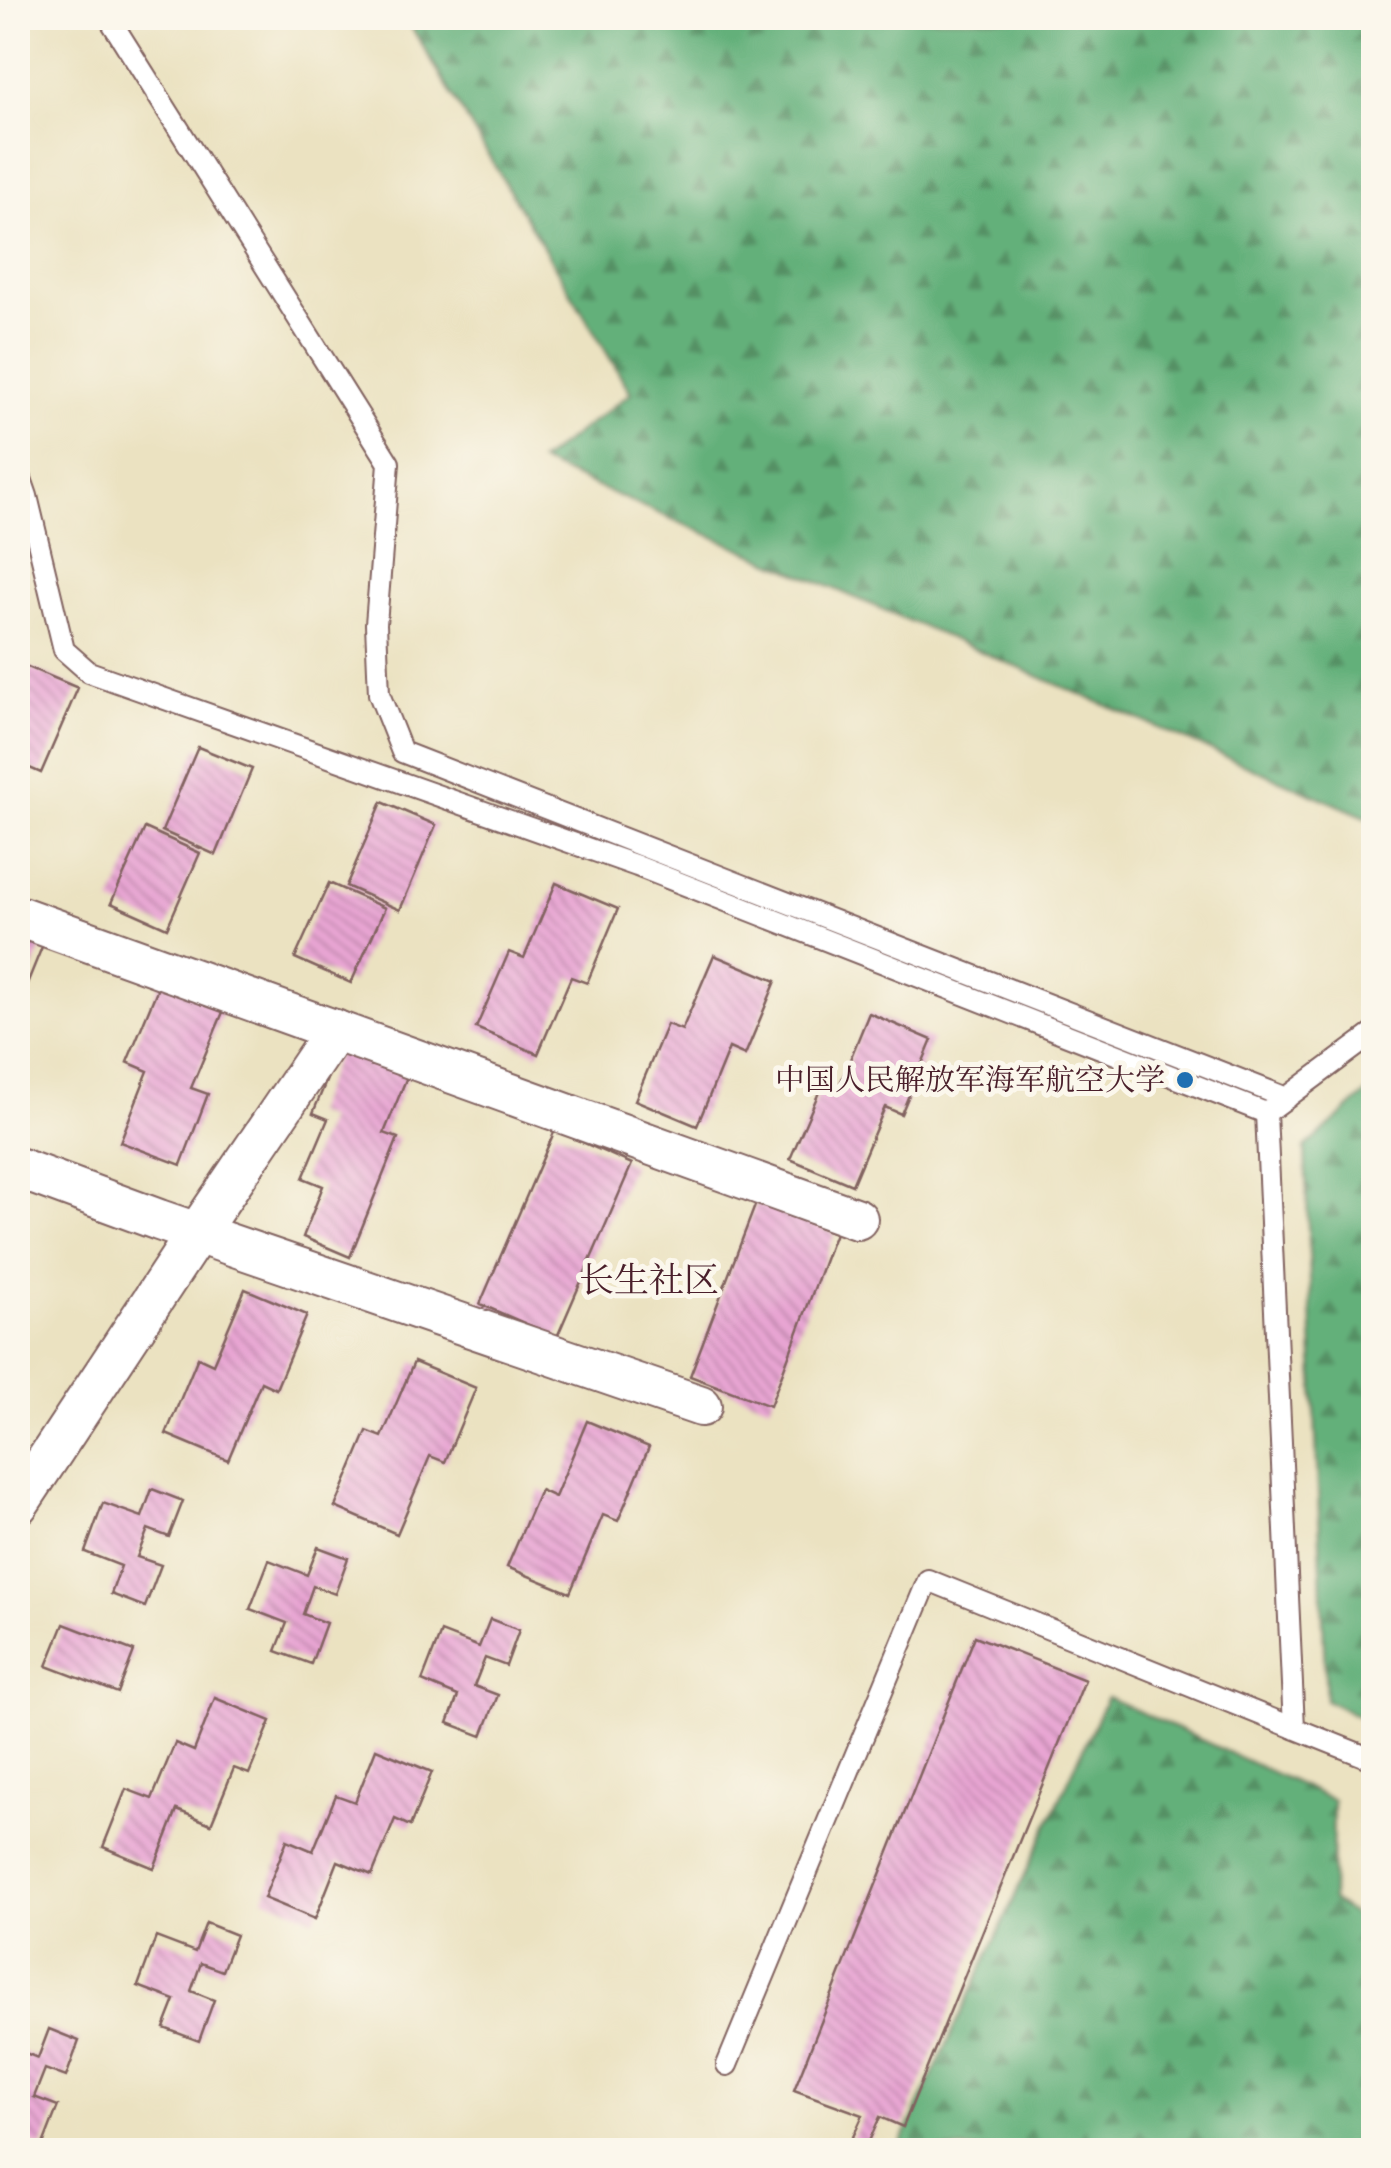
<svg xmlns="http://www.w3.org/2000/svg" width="1391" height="2168" viewBox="0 0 1391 2168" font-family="'Old Standard TT','Noto Serif SC',serif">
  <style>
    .forest { fill: url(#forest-firs); stroke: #576852; stroke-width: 2.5 }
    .building { fill: url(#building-back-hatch) }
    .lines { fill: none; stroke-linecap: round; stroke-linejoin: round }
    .lane-casing { stroke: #826360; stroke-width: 24 }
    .street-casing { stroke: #826360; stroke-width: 44 }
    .lane { stroke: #fff; stroke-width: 20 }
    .street { stroke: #fff; stroke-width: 40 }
    .poi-dot { fill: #1f6fb2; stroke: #fbf7ec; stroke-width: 4 }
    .labels { text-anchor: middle; stroke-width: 10; stroke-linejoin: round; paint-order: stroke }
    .poi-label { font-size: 30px; fill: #4a1f2b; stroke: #fbf7ec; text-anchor: end }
    .quarter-label { font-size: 35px; fill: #4a1f2b; stroke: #fbf7ec }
  </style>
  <defs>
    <pattern id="forest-firs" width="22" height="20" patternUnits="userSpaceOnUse" patternTransform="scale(2.5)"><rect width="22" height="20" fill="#64b07a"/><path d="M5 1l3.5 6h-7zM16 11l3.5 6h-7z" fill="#548f64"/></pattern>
    <pattern id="building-back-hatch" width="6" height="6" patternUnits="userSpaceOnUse" patternTransform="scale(2.5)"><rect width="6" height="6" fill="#e8a5d3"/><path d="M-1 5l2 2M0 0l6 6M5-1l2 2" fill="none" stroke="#be86ab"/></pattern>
  </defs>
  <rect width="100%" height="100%" fill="#fbf7ec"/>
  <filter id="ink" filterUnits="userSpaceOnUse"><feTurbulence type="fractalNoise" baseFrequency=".01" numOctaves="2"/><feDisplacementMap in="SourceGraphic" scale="20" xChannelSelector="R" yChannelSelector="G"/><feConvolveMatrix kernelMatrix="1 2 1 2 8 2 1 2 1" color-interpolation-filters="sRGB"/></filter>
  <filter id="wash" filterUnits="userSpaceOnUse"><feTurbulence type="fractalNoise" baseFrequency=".0048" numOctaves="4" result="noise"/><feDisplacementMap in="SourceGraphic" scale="40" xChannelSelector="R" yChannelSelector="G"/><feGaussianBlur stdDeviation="2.25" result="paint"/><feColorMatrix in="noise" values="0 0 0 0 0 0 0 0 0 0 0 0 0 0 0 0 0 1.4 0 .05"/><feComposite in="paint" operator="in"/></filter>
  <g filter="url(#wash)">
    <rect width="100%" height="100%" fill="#ebe2c1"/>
    <g class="forest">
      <polygon points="406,18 1373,18 1373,820 539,462 631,393"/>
      <polygon points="1373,1087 1373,1724 1326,1700 1305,1148"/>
      <polygon points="1107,1697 1333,1800 1332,1900 1373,1928 1373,2150 898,2150"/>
    </g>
    <g id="blocks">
      <g class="building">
        <polygon points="23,665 78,688 41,773 18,763 18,679"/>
        <polygon points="198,747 252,769 216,855 162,831"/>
        <polygon points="382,802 436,825 400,910 346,886"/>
        <polygon points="145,828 200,853 167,928 111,903"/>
        <polygon points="329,883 385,908 351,983 295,958"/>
        <polygon points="556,883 618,909 587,983 571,977 538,1054 476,1028 509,952 524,958"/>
        <polygon points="18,931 44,942 18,1006"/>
        <polygon points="714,955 776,981 745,1055 729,1048 697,1126 635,1100 667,1024 682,1030"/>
        <polygon points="162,978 226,1005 191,1088 208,1094 181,1165 120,1142 148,1071 127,1062"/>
        <polygon points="869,1013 932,1040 901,1114 885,1107 852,1185 790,1159 823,1083 838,1089"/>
        <polygon points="341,1045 409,1072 384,1133 398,1138 350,1257 303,1237 323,1186 303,1178 328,1119 313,1113"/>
        <polygon points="555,1130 632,1164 557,1337 480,1304"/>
        <polygon points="756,1203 835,1233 770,1406 690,1376"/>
        <polygon points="245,1289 307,1315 276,1389 261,1382 228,1460 166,1434 198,1357 213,1364"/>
        <polygon points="414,1362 476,1388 445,1462 430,1456 397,1534 335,1507 367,1431 382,1437"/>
        <polygon points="587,1421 649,1447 618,1521 603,1515 570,1593 507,1567 540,1490 555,1497"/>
        <polygon points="152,1489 183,1501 169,1537 148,1529 137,1557 161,1565 145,1607 111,1594 121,1566 85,1552 103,1503 142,1517"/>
        <polygon points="318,1547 348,1558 335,1594 313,1586 303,1614 326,1623 311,1664 276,1651 287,1623 250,1609 269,1560 307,1575"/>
        <polygon points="490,1619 519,1630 506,1666 485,1658 474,1686 498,1695 482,1736 448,1723 458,1696 422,1681 441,1632 479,1647"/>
        <polygon points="64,1624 134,1651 118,1693 47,1666"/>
        <polygon points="975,1636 1085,1680 903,2127 880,2117 865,2150 847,2150 863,2115 794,2090"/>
        <polygon points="215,1698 271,1721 249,1774 234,1768 211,1824 177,1810 154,1868 103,1847 126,1789 152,1799 175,1743 194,1751"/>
        <polygon points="376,1749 432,1772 410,1826 395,1819 372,1875 338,1861 315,1919 264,1898 287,1840 313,1851 336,1795 355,1802"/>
        <polygon points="206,1923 236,1935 222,1971 201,1963 191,1991 214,2000 199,2041 164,2028 175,2000 138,1986 156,1937 195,1952"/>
        <polygon points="49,2029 79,2041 66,2077 45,2069 34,2097 58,2106 42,2147 18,2138 18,2050 38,2058"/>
      </g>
    </g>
  </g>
  <g filter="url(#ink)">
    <use href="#blocks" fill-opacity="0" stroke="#826360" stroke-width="2.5"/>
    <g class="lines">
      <defs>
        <g id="lane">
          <polyline points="109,18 389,463 376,624 379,694 402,752 1287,1098"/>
          <polyline points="18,470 27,496 64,650 89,672 637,866 1266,1113"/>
          <polyline points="1374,1033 1266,1113 1294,1728 1374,1760"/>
          <polyline points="727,2065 928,1580 1294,1728"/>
        </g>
        <g id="street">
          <polyline points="18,916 857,1219"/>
          <polyline points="18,1168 159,1220 701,1406"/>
          <polyline points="18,1504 197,1233 335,1030"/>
        </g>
      </defs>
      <use href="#lane" class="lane-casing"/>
      <use href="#street" class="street-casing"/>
      <use href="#lane" class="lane"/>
      <use href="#street" class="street"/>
    </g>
  </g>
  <circle class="poi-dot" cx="1185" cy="1080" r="10"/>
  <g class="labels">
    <g class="poi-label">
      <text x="1165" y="1090">中国人民解放军海军航空大学</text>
    </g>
    <g class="quarter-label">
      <text x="649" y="1292">长生社区</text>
    </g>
  </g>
  <rect width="1391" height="2168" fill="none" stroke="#fbf7ec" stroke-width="60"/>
</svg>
